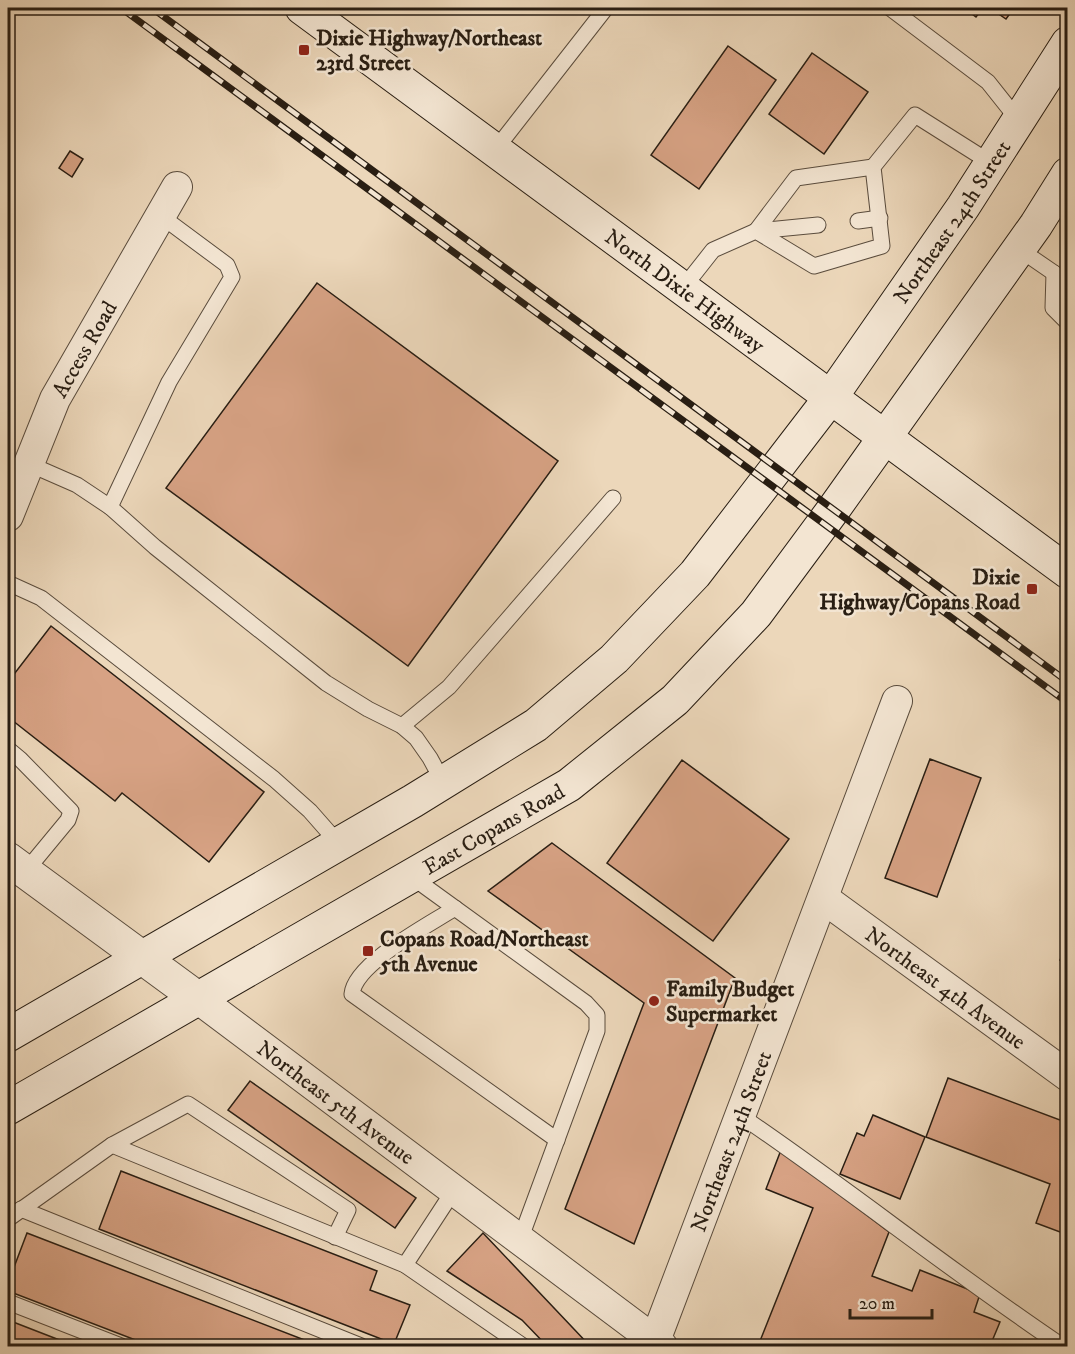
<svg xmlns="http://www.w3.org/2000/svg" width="1075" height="1354" viewBox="0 0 1075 1354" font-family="'IM FELL DW Pica',serif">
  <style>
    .building { fill: #d7a284; stroke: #291e13; stroke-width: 1.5 }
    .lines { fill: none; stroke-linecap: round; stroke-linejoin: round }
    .service-casing { stroke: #5a4c3d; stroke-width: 17 }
    .minor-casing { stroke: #5a4c3d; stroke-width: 32 }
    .tertiary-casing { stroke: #5a4c3d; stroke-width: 35 }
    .secondary-casing { stroke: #291e13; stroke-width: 35 }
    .service { stroke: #f3e5d2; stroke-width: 15 }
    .minor { stroke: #f3e5d2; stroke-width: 30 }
    .tertiary { stroke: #f3e5d2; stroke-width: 33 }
    .secondary { stroke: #f3e5d2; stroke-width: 33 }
    .rail-casing { stroke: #291e13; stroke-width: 7 }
    .rail { stroke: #f3e5d2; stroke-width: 4.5; stroke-dasharray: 14; stroke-linecap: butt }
    .poi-dot { fill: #8f2418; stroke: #f3e5d2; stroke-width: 2 }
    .labels { text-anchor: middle; stroke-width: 5; stroke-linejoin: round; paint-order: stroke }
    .poi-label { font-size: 22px; font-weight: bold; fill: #291e13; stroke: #f3e5d2; text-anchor: start }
    .street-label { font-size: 22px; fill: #291e13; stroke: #f3e5d2 }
  </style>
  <rect width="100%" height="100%" fill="#ecd7ba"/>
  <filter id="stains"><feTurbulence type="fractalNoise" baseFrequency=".00333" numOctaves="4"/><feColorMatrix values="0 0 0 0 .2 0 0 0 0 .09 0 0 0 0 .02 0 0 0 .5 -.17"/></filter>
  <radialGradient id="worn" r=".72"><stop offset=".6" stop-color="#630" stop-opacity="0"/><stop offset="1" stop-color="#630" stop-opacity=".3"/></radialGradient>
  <g class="building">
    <polygon points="964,8 983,8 976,17"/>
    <polygon points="990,8 1014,8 1006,19"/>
    <polygon points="728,46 776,80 699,189 651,155"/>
    <polygon points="812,53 868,92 824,154 769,114"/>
    <polygon points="70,151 83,159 72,177 59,168"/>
    <polygon points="317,283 558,461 408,666 166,488"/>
    <polygon points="51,626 264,792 209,862 122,793 115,801 8,717 8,682"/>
    <polygon points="930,759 981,778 937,897 885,878"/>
    <polygon points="682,760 789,839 713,941 607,863"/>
    <polygon points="552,843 735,978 634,1244 565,1209 644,1003 488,891"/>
    <polygon points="1068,942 1068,963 1060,960"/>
    <polygon points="948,1078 1068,1123 1068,1235 1036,1223 1050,1184 926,1137"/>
    <polygon points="250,1081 416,1198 395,1228 228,1110"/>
    <polygon points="873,1115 925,1137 900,1199 840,1174 857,1133 864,1136"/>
    <polygon points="781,1150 889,1232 872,1276 912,1291 920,1270 980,1294 974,1312 1000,1322 990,1346 758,1346 813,1208 766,1189"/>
    <polygon points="121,1171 377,1271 370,1290 410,1305 394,1344 99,1229"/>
    <polygon points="27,1233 320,1346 151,1346 8,1291 8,1283"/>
    <polygon points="483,1233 590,1346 547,1346 522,1320 447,1271"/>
    <polygon points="8,1320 75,1346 8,1346"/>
  </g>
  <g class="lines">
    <defs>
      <g id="service">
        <polyline points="890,8 988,82 1019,121"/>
        <polyline points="495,150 606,8"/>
        <polyline points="858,221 880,218"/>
        <polyline points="756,231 796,178 873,167"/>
        <polyline points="756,231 818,225"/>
        <polyline points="1019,249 1054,273"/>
        <polyline points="1054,273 1053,308 1068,323"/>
        <polyline points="683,288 713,250 756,231 814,266 882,246 873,167 915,115 991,163"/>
        <polyline points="29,464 77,485 110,507 169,382 232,277 227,265 161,216"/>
        <polyline points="110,507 155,547 326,683 368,709 402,726 416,738 430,758 443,782"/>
        <polyline points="8,583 41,598 274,779 310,811 339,844"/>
        <polyline points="402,726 449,687 613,498"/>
        <polyline points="8,749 20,759 71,811 68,820 25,872"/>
        <polyline points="412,877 586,1003 597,1015 597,1031 520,1240"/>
        <path d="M455,908C429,925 355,963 352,994L557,1140"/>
        <path d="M741,1116C850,1190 953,1273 1062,1346"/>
        <polyline points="112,1145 188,1104 348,1210 335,1237"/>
        <polyline points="21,1209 361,1346"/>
        <polyline points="8,1219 112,1145 405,1265 523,1346"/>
        <polyline points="405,1265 454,1190"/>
        <polyline points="8,1302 121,1346"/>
      </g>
      <g id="minor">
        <path id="s1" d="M8,516L55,399L177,187"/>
        <path id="s2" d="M823,898L1068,1076"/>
        <path id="s3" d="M200,1000L662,1346"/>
        <path id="s4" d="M653,1346L897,701"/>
      </g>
      <polyline id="tertiary" points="8,859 200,1000"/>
      <g id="secondary">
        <path id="s5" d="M302,8L1068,572"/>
        <path id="s6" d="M8,1035L413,801L536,725L614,659L695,574L831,397L963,207L1068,43"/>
        <path id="s7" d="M8,1108L569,785L675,700L756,614L833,510L1036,225L1068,174"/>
      </g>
    </defs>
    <use href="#service" class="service-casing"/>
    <use href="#minor" class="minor-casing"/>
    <use href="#tertiary" class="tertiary-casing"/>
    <use href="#secondary" class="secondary-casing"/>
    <use href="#service" class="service"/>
    <use href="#minor" class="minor"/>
    <use href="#tertiary" class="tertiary"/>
    <use href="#secondary" class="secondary"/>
    <defs>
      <g id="rail">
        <polyline points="121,8 1068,703"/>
        <polyline points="152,8 1068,682"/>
      </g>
    </defs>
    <use href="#rail" class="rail-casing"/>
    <use href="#rail" class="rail"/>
  </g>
  <g class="poi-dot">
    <rect x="298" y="44" width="12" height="12" rx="3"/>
    <rect x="1026" y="583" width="12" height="12" rx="3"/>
    <rect x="362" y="945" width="12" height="12" rx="3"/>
    <circle cx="654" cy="1001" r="6"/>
  </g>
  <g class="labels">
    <g class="poi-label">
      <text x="316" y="45">Dixie Highway/Northeast<tspan x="316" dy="25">23rd Street</tspan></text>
      <text x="1020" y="584" text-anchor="end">Dixie<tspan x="1020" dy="25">Highway/Copans Road</tspan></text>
      <text x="380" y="946">Copans Road/Northeast<tspan x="380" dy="25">5th Avenue</tspan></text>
      <text x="666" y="996">Family Budget<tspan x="666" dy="25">Supermarket</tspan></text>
    </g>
    <g class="street-label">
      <text dy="8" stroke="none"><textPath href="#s6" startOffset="1268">Northeast 24th Street</textPath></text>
      <text dy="8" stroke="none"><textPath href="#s5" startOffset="476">North Dixie Highway</textPath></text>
      <text dy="8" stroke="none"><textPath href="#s1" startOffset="184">Access Road</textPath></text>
      <text dy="8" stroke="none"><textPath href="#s7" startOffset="560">East Copans Road</textPath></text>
      <text dy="8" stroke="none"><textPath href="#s2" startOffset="152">Northeast 4th Avenue</textPath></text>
      <text dy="8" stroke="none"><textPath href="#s3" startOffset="170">Northeast 5th Avenue</textPath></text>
      <text dy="8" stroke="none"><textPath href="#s4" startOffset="219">Northeast 24th Street</textPath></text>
    </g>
  </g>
  <rect width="1075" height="1354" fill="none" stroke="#ecd7ba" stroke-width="30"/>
  <rect x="9" y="9" width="1057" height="1336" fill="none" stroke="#291e13" stroke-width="3"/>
  <rect x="15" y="15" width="1045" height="1324" fill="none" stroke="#291e13" stroke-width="1.5"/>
  <path d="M850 1309v9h82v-9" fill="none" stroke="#291e13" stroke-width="3"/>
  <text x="859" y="1309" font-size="18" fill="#291e13" stroke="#f3e5d2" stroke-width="4.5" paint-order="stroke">20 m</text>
  <rect width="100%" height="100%" filter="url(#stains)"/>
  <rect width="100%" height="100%" fill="url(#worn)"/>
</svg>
